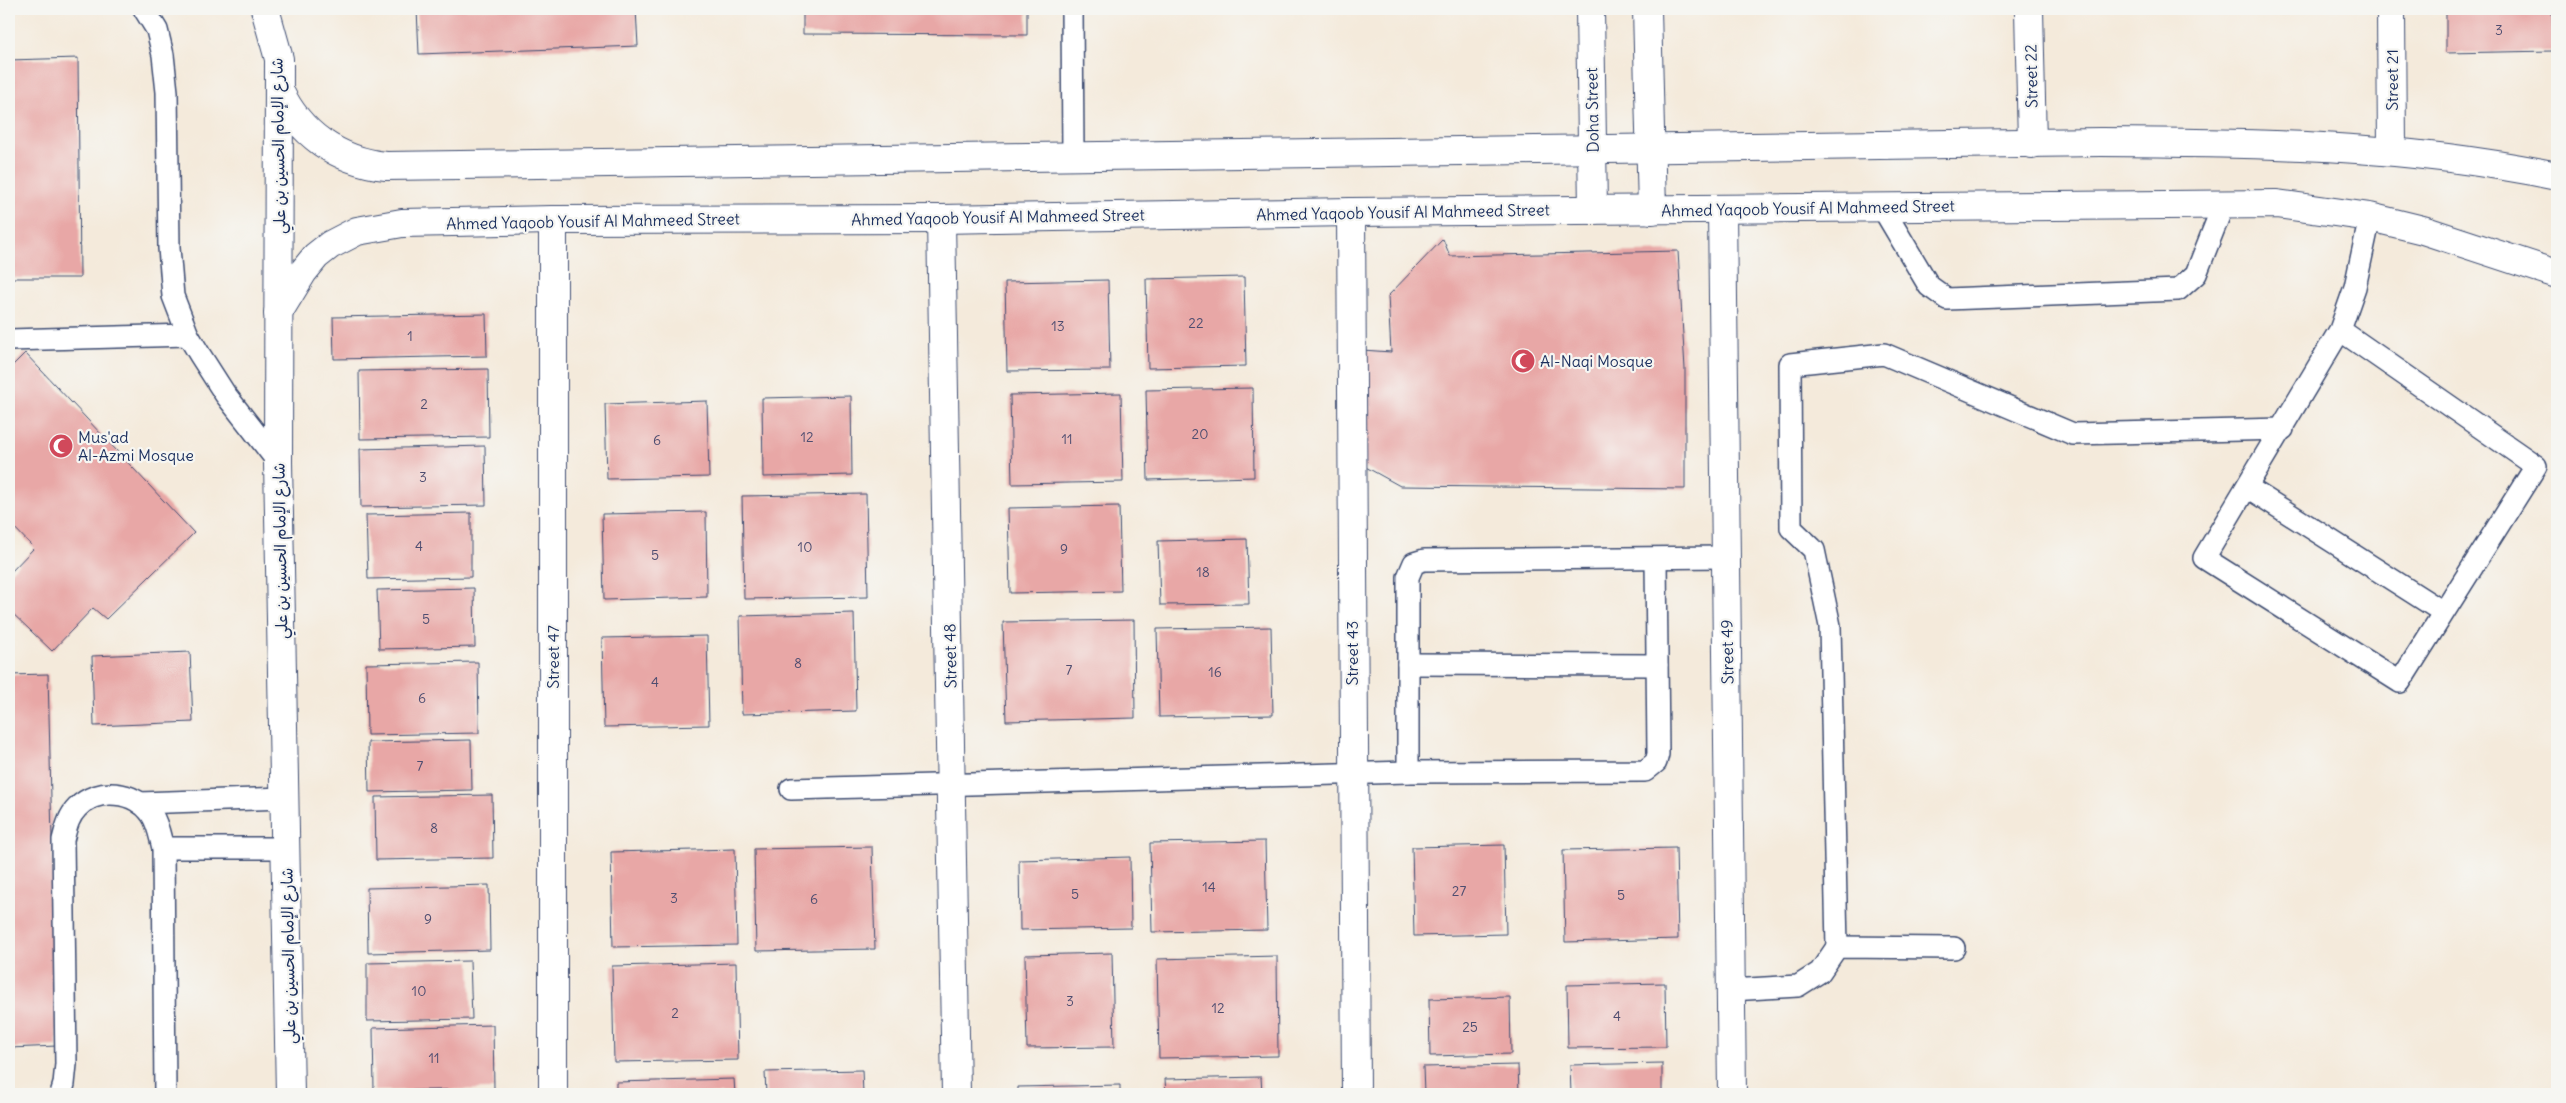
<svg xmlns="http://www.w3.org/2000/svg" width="2566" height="1103" viewBox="0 0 2566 1103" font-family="Delius,'Playpen Sans Arabic',sans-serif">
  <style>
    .building { fill: #e8a7a6 }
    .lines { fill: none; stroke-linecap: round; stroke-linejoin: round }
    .lane-casing { stroke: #3c4b71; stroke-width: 24 }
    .street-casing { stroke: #3c4b71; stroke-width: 30 }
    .secondary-casing { stroke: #3c4b71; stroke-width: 30 }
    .lane { stroke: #fff; stroke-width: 21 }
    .street { stroke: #fff; stroke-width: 28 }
    .secondary { stroke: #fff; stroke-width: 28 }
    .labels { text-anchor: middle; stroke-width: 4.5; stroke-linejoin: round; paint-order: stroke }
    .number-label { font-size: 14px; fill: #4e4d70 }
    .street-label { font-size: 16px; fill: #1b2f5e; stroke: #f6f6f2 }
    .poi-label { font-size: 16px; fill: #1b2f5e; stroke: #f6f6f2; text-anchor: start }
  </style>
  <rect width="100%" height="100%" fill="#f6f6f2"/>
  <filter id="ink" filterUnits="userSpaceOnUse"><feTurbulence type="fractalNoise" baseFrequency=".02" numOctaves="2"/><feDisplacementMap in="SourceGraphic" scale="10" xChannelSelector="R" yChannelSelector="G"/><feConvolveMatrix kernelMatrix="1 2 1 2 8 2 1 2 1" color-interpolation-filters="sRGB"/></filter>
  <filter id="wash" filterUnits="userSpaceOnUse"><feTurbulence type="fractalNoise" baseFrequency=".0096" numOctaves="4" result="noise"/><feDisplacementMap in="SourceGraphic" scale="20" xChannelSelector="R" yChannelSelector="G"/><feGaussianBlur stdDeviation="1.12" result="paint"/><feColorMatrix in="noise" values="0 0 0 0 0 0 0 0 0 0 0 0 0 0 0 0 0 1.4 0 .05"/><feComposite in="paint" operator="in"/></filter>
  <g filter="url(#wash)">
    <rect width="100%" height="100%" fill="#f4eadb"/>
    <g id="blocks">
      <g class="building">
        <polygon points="417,9 636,9 638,46 419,54"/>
        <polygon points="803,9 1027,9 1027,35 803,34"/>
        <polygon points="2446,9 2552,9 2553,51 2446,53"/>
        <polygon points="78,58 80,278 9,278 9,60"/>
        <polygon points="1443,239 1450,256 1678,251 1685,369 1685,489 1400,486 1362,465 1362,350 1391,352 1388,296"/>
        <polygon points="1244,277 1246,366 1148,368 1146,279"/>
        <polygon points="1108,280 1110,370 1007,371 1005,282"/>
        <polygon points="486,314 487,356 334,359 333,317"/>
        <polygon points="25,353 194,533 106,619 93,608 52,651 9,610 9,574 34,548 9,522 9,369"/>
        <polygon points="488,369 489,437 360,439 359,371"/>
        <polygon points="1253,388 1254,477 1148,480 1146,390"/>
        <polygon points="1121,393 1123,482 1012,484 1010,395"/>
        <polygon points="851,396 852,475 763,477 762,398"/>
        <polygon points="707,401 709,477 607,479 605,404"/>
        <polygon points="485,446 486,505 361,507 360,449"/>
        <polygon points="866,494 868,597 744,599 742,496"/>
        <polygon points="1119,506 1121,591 1010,593 1008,508"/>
        <polygon points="706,512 707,597 604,600 602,514"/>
        <polygon points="471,513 471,577 368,579 366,515"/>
        <polygon points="1247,539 1249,604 1160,605 1158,541"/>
        <polygon points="474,588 475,647 379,649 377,590"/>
        <polygon points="854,613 856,711 742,714 740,616"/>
        <polygon points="1134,620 1135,718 1006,721 1003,622"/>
        <polygon points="1271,627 1273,715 1159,717 1157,629"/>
        <polygon points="707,636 709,725 604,727 602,638"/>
        <polygon points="190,652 193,722 94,726 92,656"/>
        <polygon points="478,662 479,733 367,735 366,664"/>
        <polygon points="48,674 57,1046 9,1048 9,675"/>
        <polygon points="471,740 472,790 369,792 368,742"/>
        <polygon points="492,795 493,858 376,860 375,797"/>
        <polygon points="1265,841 1267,930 1152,932 1150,843"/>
        <polygon points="1504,845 1506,934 1414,936 1412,847"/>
        <polygon points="872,847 875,949 756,951 754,849"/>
        <polygon points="1676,848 1678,939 1565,942 1563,850"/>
        <polygon points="735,849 737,945 613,947 611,852"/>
        <polygon points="1130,857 1131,928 1020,930 1019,860"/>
        <polygon points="489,885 490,950 368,953 367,888"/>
        <polygon points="1112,953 1114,1047 1027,1048 1025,955"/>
        <polygon points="1277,956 1278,1056 1159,1058 1157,959"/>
        <polygon points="470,961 472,1019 367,1021 367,963"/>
        <polygon points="736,963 738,1060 614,1062 612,966"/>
        <polygon points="1665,983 1666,1047 1568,1048 1567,985"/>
        <polygon points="1510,997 1511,1054 1430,1056 1429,999"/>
        <polygon points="493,1025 494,1089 374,1091 373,1028"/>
        <polygon points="1662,1063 1662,1094 1571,1094 1570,1065"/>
        <polygon points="1518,1065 1519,1094 1424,1094 1423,1067"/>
        <polygon points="862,1070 863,1094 766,1094 765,1072"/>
        <polygon points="1261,1077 1262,1094 1166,1094 1165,1079"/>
        <polygon points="734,1079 735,1094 616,1094 616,1082"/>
        <polygon points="1120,1085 1120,1094 1018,1094 1018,1087"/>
      </g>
    </g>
  </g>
  <g filter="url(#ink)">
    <use href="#blocks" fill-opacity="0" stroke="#3c4b71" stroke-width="1"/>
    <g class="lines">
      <defs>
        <g id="lane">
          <polyline points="144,9 157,30 163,55 167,92 169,248 173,296 188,335 200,355 225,394 278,462"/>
          <polyline points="1072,9 1073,156"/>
          <polyline points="1882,207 1929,286 1947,299 2178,290 2196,274 2224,203"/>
          <polyline points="2340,330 2536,466 2400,682 2204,558 2340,330 2355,287 2370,217"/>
          <polyline points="9,340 188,335"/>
          <polyline points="2247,487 2443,612"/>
          <polyline points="1408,664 1657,665"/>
          <polyline points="1408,772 1408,577 1414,563 1424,560 1726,557"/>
          <polyline points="791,789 1408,772 1645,771 1656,762 1658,754 1656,559"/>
          <polyline points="140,803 284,798"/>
          <polyline points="163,848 286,848"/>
          <polyline points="1837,947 1830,626 1814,550 1791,528 1790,364 1884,354 2073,434 2283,429"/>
          <polyline points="1731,990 1798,986 1820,972 1837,947 1954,948"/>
          <path d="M61,1094L64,1084L66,1064L63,840C66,829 68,817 77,808C97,787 135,790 152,815C158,824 160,837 163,848L165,1094"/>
        </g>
        <g id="street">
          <polyline points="2029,9 2032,144"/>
          <polyline points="2391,9 2392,151"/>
          <polyline points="1722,209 1732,1094"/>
          <polyline points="1351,212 1356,1094"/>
          <polyline points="941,219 956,1094"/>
          <polyline points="553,220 553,1094"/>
        </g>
        <g id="secondary">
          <polyline points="265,9 279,59 278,462 290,1094"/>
          <polyline points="1590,9 1593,210"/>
          <polyline points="1647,9 1652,210"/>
          <path d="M279,90C299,133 337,161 386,166L2101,142C2256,143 2405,144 2557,176"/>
          <polyline points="278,313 303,272 316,256 330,245 357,231 402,223 553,220 941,219 1351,212 2277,204 2370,217 2423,230 2557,274"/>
        </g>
      </defs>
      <use href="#lane" class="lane-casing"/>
      <use href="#street" class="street-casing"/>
      <use href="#secondary" class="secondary-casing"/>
      <use href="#lane" class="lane"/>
      <use href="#street" class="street"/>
      <use href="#secondary" class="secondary"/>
    </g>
  </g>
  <defs>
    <symbol id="mosque-disc" viewBox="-11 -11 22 22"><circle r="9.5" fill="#d1495b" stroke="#f6f6f2"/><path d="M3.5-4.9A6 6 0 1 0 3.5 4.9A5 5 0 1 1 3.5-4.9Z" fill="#fff"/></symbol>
  </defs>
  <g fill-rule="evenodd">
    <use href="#mosque-disc" x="1509" y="347" width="28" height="28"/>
    <use href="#mosque-disc" x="47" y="432" width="28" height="28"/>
  </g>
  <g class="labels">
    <g class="number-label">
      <text x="2499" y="35">3</text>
      <text x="1196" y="328">22</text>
      <text x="1058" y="331">13</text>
      <text x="410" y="341">1</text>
      <text x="424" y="409">2</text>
      <text x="1200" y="439">20</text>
      <text x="807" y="442">12</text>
      <text x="1067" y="444">11</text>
      <text x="657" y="445">6</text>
      <text x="423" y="482">3</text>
      <text x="419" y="551">4</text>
      <text x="805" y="552">10</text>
      <text x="1064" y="554">9</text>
      <text x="655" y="560">5</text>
      <text x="1203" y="577">18</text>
      <text x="426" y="624">5</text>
      <text x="798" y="668">8</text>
      <text x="1069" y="675">7</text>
      <text x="1215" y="677">16</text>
      <text x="655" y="687">4</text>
      <text x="422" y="703">6</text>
      <text x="420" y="771">7</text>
      <text x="434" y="833">8</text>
      <text x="1209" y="892">14</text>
      <text x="1459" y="896">27</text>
      <text x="1075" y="899">5</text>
      <text x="1621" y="900">5</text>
      <text x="674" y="903">3</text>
      <text x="814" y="904">6</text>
      <text x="428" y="924">9</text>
      <text x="419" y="996">10</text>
      <text x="1070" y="1006">3</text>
      <text x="1218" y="1013">12</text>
      <text x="675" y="1018">2</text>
      <text x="1617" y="1021">4</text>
      <text x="1470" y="1032">25</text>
      <text x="434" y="1063">11</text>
    </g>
    <g class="street-label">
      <text transform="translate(2031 76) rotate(-91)" y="6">Street 22</text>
      <text transform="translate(2392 80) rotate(-90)" y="6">Street 21</text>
      <text transform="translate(1592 110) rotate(-91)" y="6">Doha Street</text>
      <text transform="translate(278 146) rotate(-91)" y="6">شارع الإمام الحسين بن علي</text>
      <text transform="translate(1808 208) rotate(-1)" y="6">Ahmed Yaqoob Yousif Al Mahmeed Street</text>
      <text transform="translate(1403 212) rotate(-1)" y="6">Ahmed Yaqoob Yousif Al Mahmeed Street</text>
      <text transform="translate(998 217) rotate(-1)" y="6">Ahmed Yaqoob Yousif Al Mahmeed Street</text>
      <text transform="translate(593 221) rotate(-1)" y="6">Ahmed Yaqoob Yousif Al Mahmeed Street</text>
      <text transform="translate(280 551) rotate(-91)" y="6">شارع الإمام الحسين بن علي</text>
      <text transform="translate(1727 652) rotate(-91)" y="6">Street 49</text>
      <text transform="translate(1352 653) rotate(-90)" y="6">Street 43</text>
      <text transform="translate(950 656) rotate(-91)" y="6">Street 48</text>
      <text transform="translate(553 657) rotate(-90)" y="6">Street 47</text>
      <text transform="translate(288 956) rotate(-91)" y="6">شارع الإمام الحسين بن علي</text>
    </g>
    <g class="poi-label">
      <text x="1540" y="367">Al-Naqi Mosque</text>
      <text x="78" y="443">Mus'ad<tspan x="78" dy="18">Al-Azmi Mosque</tspan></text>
    </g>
  </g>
  <rect width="2566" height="1103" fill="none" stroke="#f6f6f2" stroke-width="30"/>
</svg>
